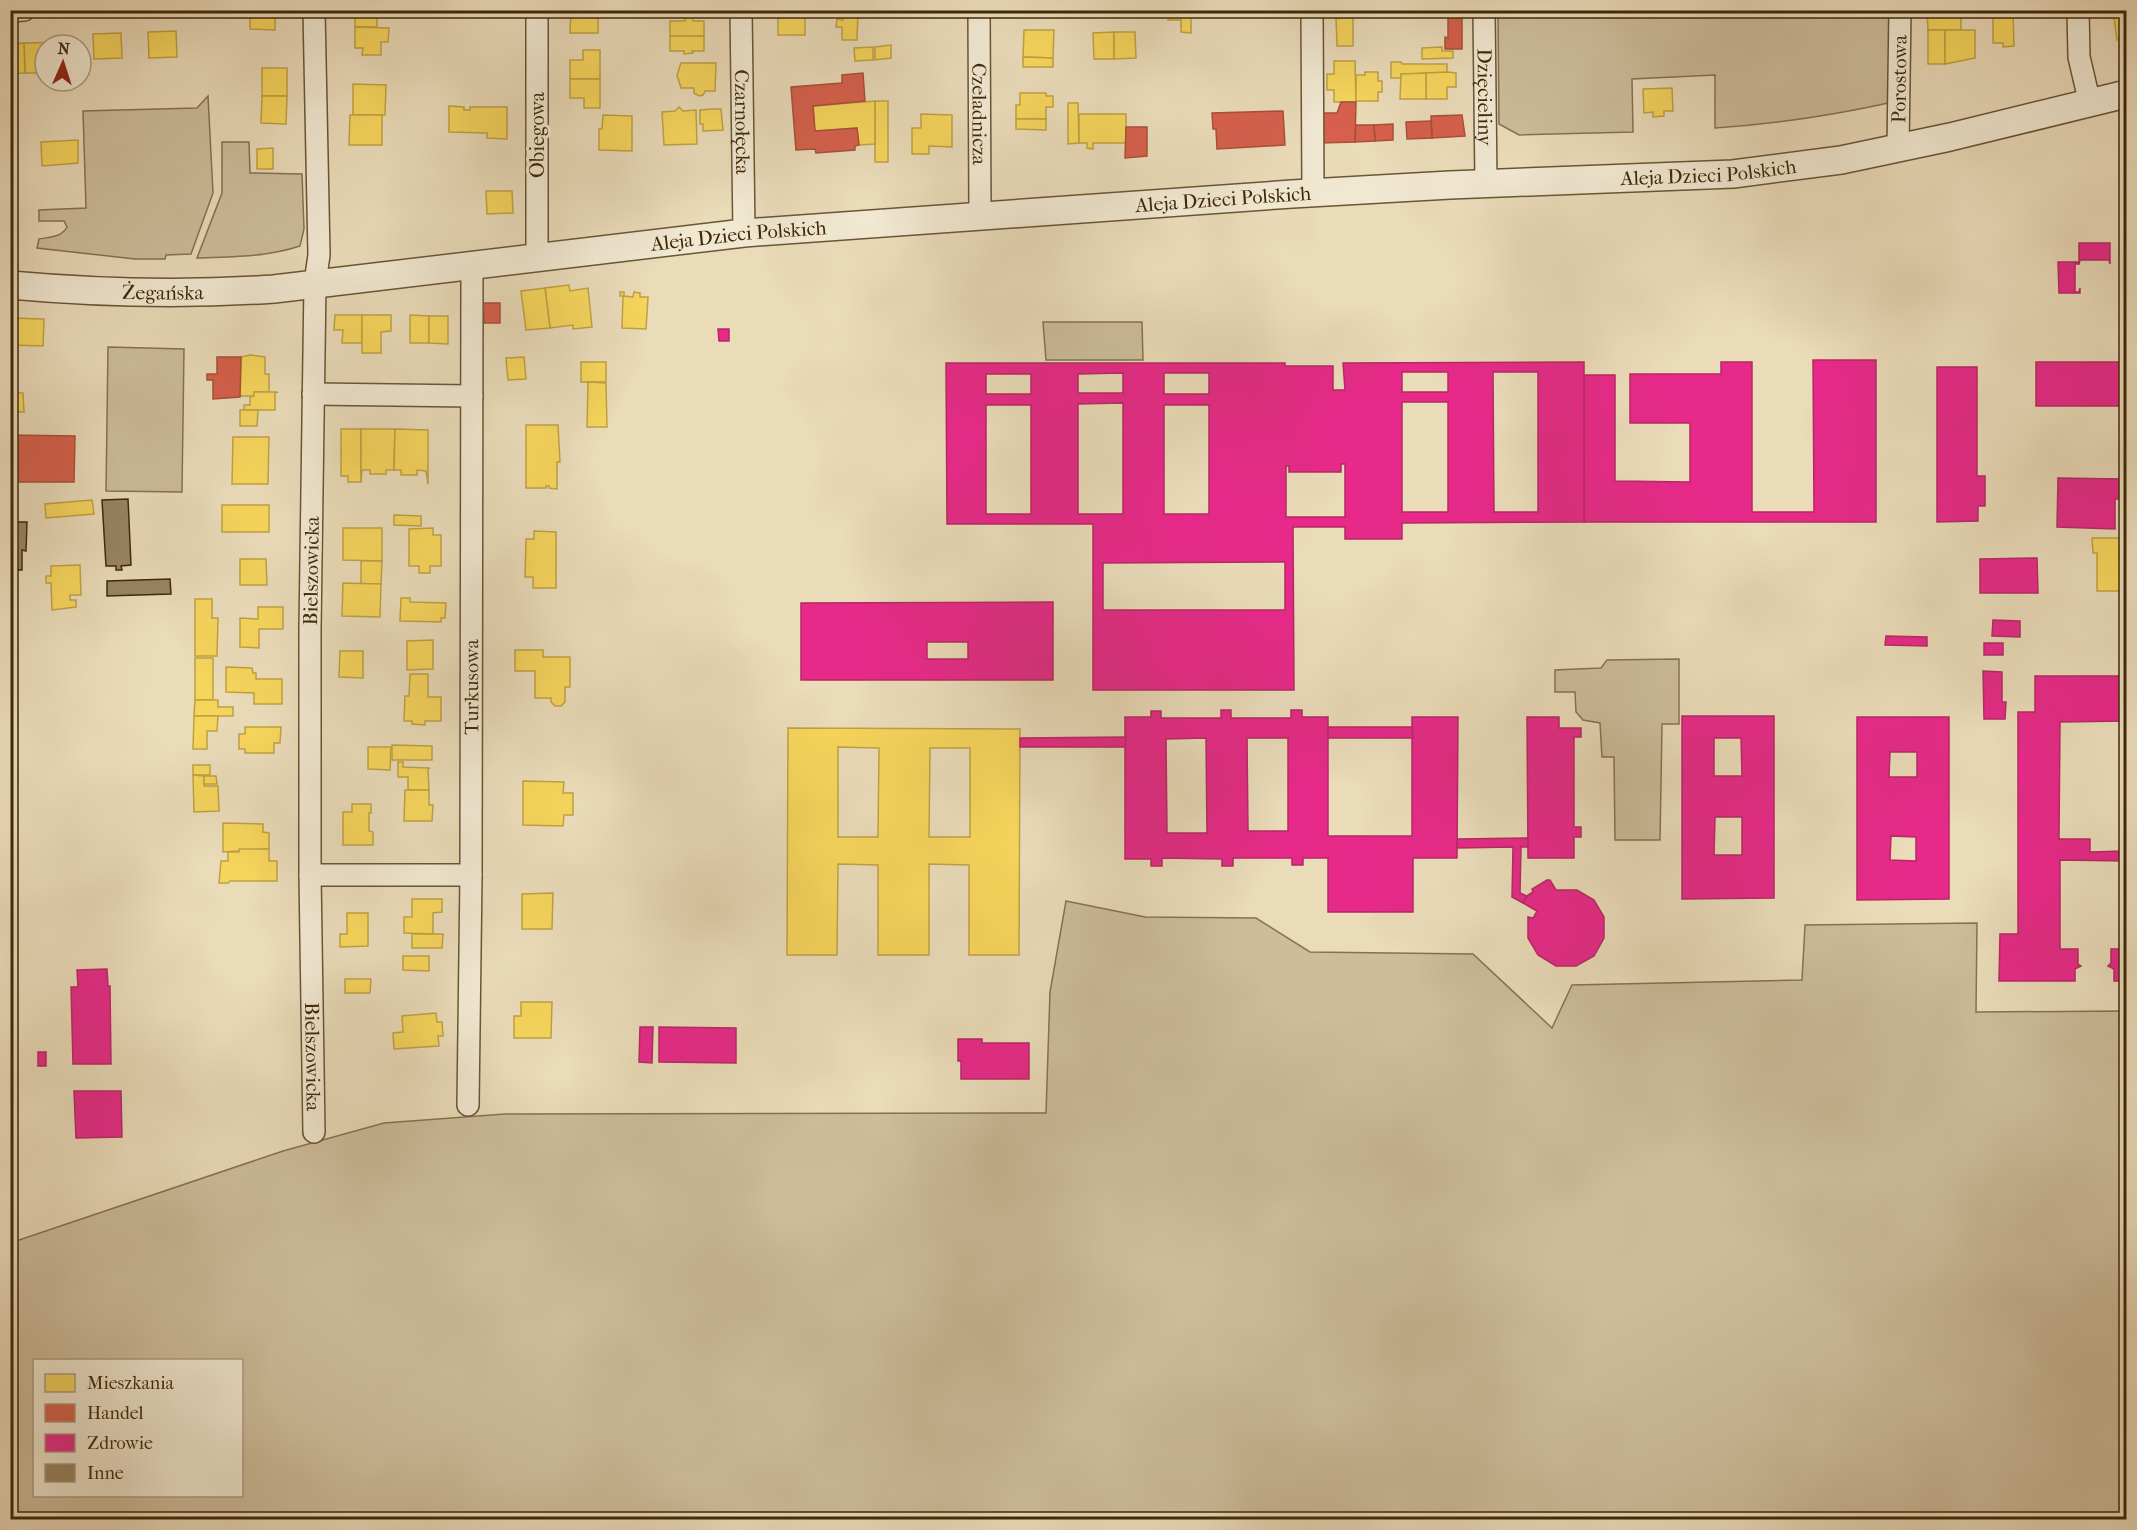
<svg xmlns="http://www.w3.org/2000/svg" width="2137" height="1530" viewBox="0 0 2137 1530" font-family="'IM FELL French Canon',serif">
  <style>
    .green { fill: #cdbd9b; stroke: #867252; stroke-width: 1.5; fill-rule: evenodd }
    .homes { fill: #f6d55c; stroke: #bfa143; stroke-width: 1.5; fill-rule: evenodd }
    .shops { fill: #d6604d; stroke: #a94f38; stroke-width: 1.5 }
    .health { fill: #e7298a; stroke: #b52963; stroke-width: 1.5; fill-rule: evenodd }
    .building { fill: #988564; stroke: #3f2808; stroke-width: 1.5 }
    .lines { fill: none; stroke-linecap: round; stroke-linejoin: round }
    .minor-casing { stroke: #6a5534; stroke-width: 24 }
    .tertiary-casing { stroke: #6a5534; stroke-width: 30 }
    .minor { stroke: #f1e8d2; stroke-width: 21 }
    .tertiary { stroke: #f1e8d2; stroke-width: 27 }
    .labels { text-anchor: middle; stroke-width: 6; stroke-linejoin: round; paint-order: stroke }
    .street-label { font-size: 20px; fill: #3f2808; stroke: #f1e8d2 }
  </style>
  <rect width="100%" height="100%" fill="#eadbb9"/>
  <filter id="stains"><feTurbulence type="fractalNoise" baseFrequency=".00333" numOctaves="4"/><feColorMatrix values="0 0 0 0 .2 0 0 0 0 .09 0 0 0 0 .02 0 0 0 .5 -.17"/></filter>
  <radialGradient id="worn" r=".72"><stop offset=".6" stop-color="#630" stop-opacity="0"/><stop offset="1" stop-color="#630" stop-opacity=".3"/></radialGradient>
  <g class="green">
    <path d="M1498,11H1894L1893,102C1835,115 1775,124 1715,128V75L1632,79L1633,132L1519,135L1499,124Z"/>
    <path d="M208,96L213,193L191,254L166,255L165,259H135L37,248L39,239C50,237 62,237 67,227L64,221H39V210L86,208L83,111L197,108Z"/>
    <path d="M222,142H249L250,173L302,174L304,229L300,246C267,257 232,257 197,258L222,193Z"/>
    <polygon points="1043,322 1142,322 1143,360 1046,360"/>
    <polygon points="108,347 184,349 182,492 106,491"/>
    <polygon points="1679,659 1679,724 1662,724 1660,840 1615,840 1614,757 1602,757 1600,723 1583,720 1576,712 1575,692 1555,692 1555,670 1601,668 1607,660"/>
    <path d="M1066,901L1145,917L1256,918L1310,952L1473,954L1552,1028L1572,985L1802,980L1805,925L1977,923L1976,1012L2126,1011V1519H11L10,1243L283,1151L384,1123L505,1114L1046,1113L1050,992ZM34,1360H242V1496H34Z"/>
  </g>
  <g class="homes">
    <polygon points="250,10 275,10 275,30 250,29"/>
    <rect x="355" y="10" width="22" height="17"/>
    <polygon points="469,10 516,10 516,15 469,14"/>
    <polygon points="571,10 598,10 598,33 570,33"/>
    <polygon points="778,10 801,10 801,14 805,13 805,35 778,35"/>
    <polygon points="843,10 858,10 857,40 842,40 842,27 836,27 837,19 843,20"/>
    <polygon points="1168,10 1196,10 1196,16 1191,16 1191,33 1181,32 1181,20 1168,20"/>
    <polygon points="1218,10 1246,10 1246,17 1236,17 1233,14 1218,14"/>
    <polygon points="1927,10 1961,10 1961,30 1928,30"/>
    <polygon points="1997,10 2044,10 2044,11 1997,13"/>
    <polygon points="2113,10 2126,10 2126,39 2117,40"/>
    <polygon points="2013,12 2014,46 2003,47 2003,43 1993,43 1993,13"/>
    <polygon points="685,16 693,16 693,21 704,21 704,36 670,36 670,21 685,21"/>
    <polygon points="1336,18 1353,18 1353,46 1337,46"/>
    <polygon points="355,27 389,28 388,42 381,42 381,55 362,55 363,48 355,48"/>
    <polygon points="1024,30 1054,30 1053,58 1023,57"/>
    <rect x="1928" y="30" width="17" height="34"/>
    <polygon points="1945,30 1975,30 1975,58 1945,64"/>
    <polygon points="176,31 177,57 149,58 148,32"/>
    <polygon points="1114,32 1114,59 1094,59 1093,33"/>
    <polygon points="1114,32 1135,32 1136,58 1114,59"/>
    <polygon points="121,33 122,58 94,59 93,34"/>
    <polygon points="670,36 704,36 704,51 692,51 693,53 684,54 684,51 670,51"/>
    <polygon points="66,42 66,45 45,45 45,68 40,68 40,73 25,73 24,43"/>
    <polygon points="24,43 25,73 10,74 10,44"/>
    <polygon points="891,45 891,58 875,60 875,47"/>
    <polygon points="873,47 873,60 855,61 854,48"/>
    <polygon points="1442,47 1442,51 1453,51 1453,58 1422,59 1422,48"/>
    <polygon points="583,50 600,50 600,79 570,79 570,60 583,60"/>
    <polygon points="1023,57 1053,58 1053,67 1023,67"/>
    <polygon points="1334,61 1355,61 1356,102 1334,102 1334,90 1327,90 1327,74 1334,74"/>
    <polygon points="1391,62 1401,62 1402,64 1447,64 1447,73 1401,74 1401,78 1391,78"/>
    <polygon points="681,63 716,63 715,91 705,91 703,95 699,96 694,93 694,88 681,88 677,75"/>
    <rect x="262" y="68" width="25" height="28"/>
    <polygon points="1365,72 1378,72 1378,81 1382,81 1382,92 1378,92 1378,101 1356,101 1356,75 1365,75"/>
    <polygon points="1447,72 1456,73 1456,87 1447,87 1447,99 1426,99 1426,73"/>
    <polygon points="1426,73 1426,99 1400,99 1401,74"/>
    <polygon points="570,79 600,79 600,108 584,108 584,98 570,98"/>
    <polygon points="353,84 386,85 385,115 353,115"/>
    <polygon points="1672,88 1673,111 1664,111 1664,116 1653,117 1653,112 1644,113 1643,89"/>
    <polygon points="1020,93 1046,93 1046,96 1053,96 1053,107 1046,107 1046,119 1016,119 1016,105 1020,105"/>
    <polygon points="262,96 287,96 286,124 261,123"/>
    <rect x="875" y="101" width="13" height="61"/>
    <polygon points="875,101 875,144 859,145 857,128 815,131 813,106"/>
    <polygon points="1068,103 1078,103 1079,143 1068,144"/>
    <polygon points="449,106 464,107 464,110 470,110 470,107 507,107 507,139 487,138 487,133 449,132"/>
    <polygon points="679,107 683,111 696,110 697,144 664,145 662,112 675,111"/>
    <polygon points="713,109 721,109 723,130 703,131 703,124 700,124 700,110"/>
    <polygon points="921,114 952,115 952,147 929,146 929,154 912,154 912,128 921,128"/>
    <polygon points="1079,114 1126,114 1126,143 1093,143 1093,149 1087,148 1087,143 1079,143"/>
    <polygon points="350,115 382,115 382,145 349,145"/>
    <polygon points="603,115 632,116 632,151 599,150 599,129 602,129"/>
    <polygon points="1016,119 1046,119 1046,130 1016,129"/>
    <polygon points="78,140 78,163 42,166 41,142"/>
    <polygon points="10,142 14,142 15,168 10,168"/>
    <polygon points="273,148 273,169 257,169 257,149"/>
    <polygon points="486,191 512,191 513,213 487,214"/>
    <polygon points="569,285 570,291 588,288 592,327 573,329 573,325 550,328 545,288"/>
    <polygon points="545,288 550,328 526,330 521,291"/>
    <polygon points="620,292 624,292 624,296 633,297 634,292 640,293 640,297 648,297 646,329 622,328 623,296 620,296"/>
    <polygon points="335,315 362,315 362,343 342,343 343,330 334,330"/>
    <polygon points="362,315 391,315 391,331 381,332 381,353 362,353"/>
    <polygon points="410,315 429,316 429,343 410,343"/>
    <polygon points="429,316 448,316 448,344 429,343"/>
    <polygon points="10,318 44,319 43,346 10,345"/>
    <polygon points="250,355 265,357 265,374 269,374 269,392 254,392 254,396 240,396 241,357"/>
    <polygon points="524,357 526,379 508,380 506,358"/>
    <rect x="581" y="362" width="25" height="20"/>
    <polygon points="588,382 606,383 607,427 587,427"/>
    <polygon points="254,392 278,392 275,393 275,410 244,410 244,405 250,405 250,397 254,396"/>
    <polygon points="10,393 23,393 24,412 10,412"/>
    <polygon points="240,410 258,410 257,426 240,426"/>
    <polygon points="526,425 558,425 560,462 557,462 557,489 549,488 549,486 546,486 546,488 526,488"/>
    <polygon points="341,429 361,429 361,482 348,482 348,476 341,476"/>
    <polygon points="361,429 395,429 394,470 386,470 386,474 370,474 370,470 362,470 361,482"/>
    <polygon points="395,429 428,430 428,484 426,471 417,470 417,475 401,475 401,470 394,470"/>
    <polygon points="233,437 269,437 268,484 232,484"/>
    <polygon points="92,500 94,514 46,518 45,504"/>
    <rect x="222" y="505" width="47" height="27"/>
    <polygon points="394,515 421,516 421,526 394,525"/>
    <polygon points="343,528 382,528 382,561 343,560"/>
    <polygon points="433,528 433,535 441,535 441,566 430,566 430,573 419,573 419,566 409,566 409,529"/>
    <polygon points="534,531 556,532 556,588 533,588 533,577 525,577 526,539 534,539"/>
    <polygon points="2092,538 2120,538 2119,560 2123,560 2123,591 2097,591 2097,553 2093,553"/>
    <polygon points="240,559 266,559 267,585 240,585"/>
    <polygon points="361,561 382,561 381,584 361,584"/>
    <polygon points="80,565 81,595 70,595 70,600 76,600 76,607 52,610 51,583 46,583 46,576 51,576 51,566"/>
    <polygon points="343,583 381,584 380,617 342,616"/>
    <polygon points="401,598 410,598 410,602 446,603 445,618 441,618 441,622 400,621"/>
    <polygon points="195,599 212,599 212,618 218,618 217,656 195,656"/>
    <polygon points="258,607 283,607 283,629 259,629 259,648 240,647 240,618 258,619"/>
    <polygon points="433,640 433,669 407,670 407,641"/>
    <polygon points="515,650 543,650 543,657 570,657 570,687 565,687 565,702 561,706 555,706 551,702 551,698 535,698 535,671 515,671"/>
    <polygon points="340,651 363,651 363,678 339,677"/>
    <rect x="195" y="658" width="18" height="42"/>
    <polygon points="226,667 252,668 253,673 256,673 256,679 282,679 282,704 254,704 254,693 226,692"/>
    <polygon points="410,674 428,674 428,697 441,697 441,721 425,721 425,725 412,724 412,721 404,721 405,696 409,696"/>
    <polygon points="195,700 218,700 218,707 233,707 233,716 194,716"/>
    <polygon points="194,716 218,716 217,731 207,731 207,749 193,749"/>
    <polygon points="245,727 281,727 280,743 274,743 274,753 245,753 245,749 239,749 239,734 245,734"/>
    <path d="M788,728L1020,729L1019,955H969V865L929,864V955H878V865L838,864L837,955H787ZM838,747L879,748L878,837H838ZM930,748H970V837H929Z"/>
    <polygon points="392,745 432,746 432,760 392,760"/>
    <polygon points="368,747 391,747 390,770 368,769"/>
    <polygon points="398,762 403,762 403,767 430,768 428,769 429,790 408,790 408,777 398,777"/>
    <rect x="193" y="765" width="17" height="10"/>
    <polygon points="193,775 204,776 204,786 218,786 219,811 194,812"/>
    <polygon points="204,776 216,776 217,784 204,784"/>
    <polygon points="523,781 564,782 563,793 573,793 573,815 564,815 563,826 523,825"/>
    <polygon points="405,790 429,790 429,805 433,805 432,821 404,821"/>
    <polygon points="352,804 371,804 371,813 369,813 369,831 373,832 373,845 343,845 343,812 352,812"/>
    <polygon points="223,823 263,824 263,832 269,833 269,849 223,852"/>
    <polygon points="239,849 269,849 269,861 277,861 277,881 230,881 228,883 219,883 221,861 228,861 228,852 239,852"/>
    <polygon points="553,893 552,929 522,929 522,894"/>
    <polygon points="412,899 442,899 442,912 433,913 433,934 404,933 404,917 412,917"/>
    <polygon points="347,913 368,913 368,946 340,947 340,934 347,934"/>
    <polygon points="412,934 443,934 442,948 412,948"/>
    <polygon points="403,956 429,956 429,971 403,970"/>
    <polygon points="345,979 371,979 370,993 345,993"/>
    <polygon points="521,1002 552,1002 551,1038 514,1038 514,1016 521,1016"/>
    <polygon points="436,1013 437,1022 442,1022 443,1036 438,1036 439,1046 394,1049 393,1033 403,1032 402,1016"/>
  </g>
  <g class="shops">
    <polygon points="1448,13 1462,13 1462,49 1445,49 1445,37 1448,38"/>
    <polygon points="863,73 865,101 813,106 815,131 857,128 859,145 855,146 855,150 816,153 815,149 796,150 791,87 842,83 842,75"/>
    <polygon points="1341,102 1356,102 1355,142 1320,143 1320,113 1337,113"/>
    <polygon points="1283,111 1285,145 1217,149 1216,129 1213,129 1212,113"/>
    <polygon points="1462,115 1465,136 1432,138 1431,116"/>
    <polygon points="1431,121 1432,138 1407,139 1406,122"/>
    <polygon points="1393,124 1393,140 1375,141 1374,125"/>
    <polygon points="1356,125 1374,125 1375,141 1355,142"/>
    <polygon points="1126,127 1147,127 1147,156 1125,158"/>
    <polygon points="483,303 500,303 500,323 484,323"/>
    <polygon points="217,357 241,357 240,397 213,399 213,380 207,380 207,374 217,374"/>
    <polygon points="10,435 75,436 74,482 10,482"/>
  </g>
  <g class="health">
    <polygon points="2079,243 2110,243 2110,264 2109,260 2080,260 2079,264"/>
    <polygon points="2058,262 2079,262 2079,264 2075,264 2075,292 2079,292 2080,288 2080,293 2059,293"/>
    <polygon points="718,329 729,329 729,341 719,341"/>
    <polygon points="1813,360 1876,360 1876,522 1584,522 1584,375 1615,375 1615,481 1690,482 1690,423 1630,423 1630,374 1721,374 1721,362 1752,362 1752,512 1814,512"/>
    <path d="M1584,362V522L1402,523V539H1345V527H1293L1294,690H1093V524H947L946,363H1285V366H1333V390H1345L1343,363ZM1402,372H1448V392H1402ZM1493,372H1538V512H1494ZM1123,373V393H1078V374ZM1164,373H1209V394H1164ZM986,374H1031V394H986ZM1402,402H1448V512H1402ZM1123,403V514H1078V404ZM986,405H1031V514H986ZM1164,405H1209V514H1164ZM1341,464H1345V517H1286V466H1289V472H1341ZM1285,562V610H1103V563Z"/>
    <rect x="2036" y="362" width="84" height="44"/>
    <polygon points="1937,367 1977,367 1977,476 1985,476 1985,506 1978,506 1978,521 1937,522"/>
    <polygon points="2058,478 2122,479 2120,499 2115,499 2115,529 2057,527"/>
    <polygon points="2037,558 2038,593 1980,593 1980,559"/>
    <path d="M1053,602V680H801V603ZM927,642H968V659H927Z"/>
    <polygon points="1993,620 2020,621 2020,637 1992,636"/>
    <polygon points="1886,636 1927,637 1927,646 1885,645"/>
    <rect x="1984" y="643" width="19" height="12"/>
    <polygon points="1983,671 2002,672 2002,702 2006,702 2005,719 1984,719"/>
    <polygon points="2035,676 2126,676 2126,721 2060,722 2059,839 2090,839 2090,852 2124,851 2124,839 2126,839 2126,861 2060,860 2060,949 2078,949 2078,964 2081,966 2075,969 2075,981 1999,981 2000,934 2018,934 2018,712 2035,712"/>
    <path d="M1221,710H1231V718H1291V710H1302V717H1328V836H1412V717H1458L1457,858H1413V912H1328V858H1303V865H1292V858H1233V866H1222V859L1162,858V866H1151V859H1125V717H1151V711H1161V718H1221ZM1206,738L1207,833H1167L1166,739ZM1247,738H1288V831H1248Z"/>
    <path d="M1682,716H1774V898L1682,899ZM1714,738H1741L1742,776H1714ZM1715,817H1742V855H1714Z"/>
    <polygon points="1527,717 1559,717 1559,728 1581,728 1581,737 1574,737 1574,827 1581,827 1581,837 1574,837 1574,858 1528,858"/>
    <path d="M1857,717H1949V899L1857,900ZM1890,752H1917V777H1889ZM1891,836L1916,837V861L1890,860Z"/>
    <polygon points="1328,727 1412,727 1413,738 1328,738"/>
    <polygon points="1126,737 1125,747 1020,747 1020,738"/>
    <polygon points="1528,838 1528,847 1521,847 1520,893 1527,896 1523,903 1512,897 1513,847 1457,848 1457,839"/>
    <polygon points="1547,880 1550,880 1556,890 1577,890 1594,900 1604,917 1604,938 1594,956 1576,966 1556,966 1538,955 1528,938 1528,917 1533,918 1537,911 1523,903 1528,895 1533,892 1532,889"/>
    <polygon points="2111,949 2126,949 2126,981 2114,981 2114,969 2108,966 2111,963"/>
    <polygon points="107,969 108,986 110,986 111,1064 73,1064 71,987 78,987 77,970"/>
    <polygon points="640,1027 653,1027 652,1063 639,1062"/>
    <polygon points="659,1027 736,1028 736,1063 659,1062"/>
    <polygon points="958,1039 982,1039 982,1043 1029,1043 1029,1079 961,1079 961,1061 958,1061"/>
    <rect x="38" y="1052" width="8" height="14"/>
    <polygon points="74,1091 121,1091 122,1137 76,1138"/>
  </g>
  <g class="building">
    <polygon points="128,499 131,565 121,566 122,570 116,570 116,566 106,566 102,500"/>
    <polygon points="10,522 27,522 26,551 22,550 22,570 10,570"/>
    <polygon points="170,579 171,594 107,596 107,581"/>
  </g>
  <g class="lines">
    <defs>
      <g id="minor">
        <path id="s1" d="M314,10L319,255L315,283L310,628V875L314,1132"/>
        <polyline points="537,10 537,259"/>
        <path id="s2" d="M741,10L744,233"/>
        <path id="s3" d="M979,10L980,216"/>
        <polyline points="1312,10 1313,193"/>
        <path id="s4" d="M1484,10L1486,184"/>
        <polyline points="2078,10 2079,57 2090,104"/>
        <polyline points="10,11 24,10"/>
        <path id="s5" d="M1898,148L1900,10"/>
        <polyline points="313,394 472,396"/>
        <polyline points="310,875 471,875"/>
        <path id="s6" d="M468,1105L471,875L472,266"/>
      </g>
      <g id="tertiary">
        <path id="s7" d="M10,285C99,293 185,295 274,289L744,233L1292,194L1450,185L1733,174L1841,160L1950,137L2126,94"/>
      </g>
    </defs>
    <use href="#minor" class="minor-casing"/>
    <use href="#tertiary" class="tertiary-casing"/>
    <use href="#minor" class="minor"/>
    <use href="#tertiary" class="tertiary"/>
  </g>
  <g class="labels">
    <g class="street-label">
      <text dy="7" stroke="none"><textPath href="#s5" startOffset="69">Porostowa</textPath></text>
      <text dy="7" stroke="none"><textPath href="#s4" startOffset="87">Dzięcieliny</textPath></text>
      <text dy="7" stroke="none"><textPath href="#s3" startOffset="104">Czeladnicza</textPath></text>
      <text dy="7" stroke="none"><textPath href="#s2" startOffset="112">Czarnołęcka</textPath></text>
      <text transform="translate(537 135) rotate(-90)" y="7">Obiegowa</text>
      <text dy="7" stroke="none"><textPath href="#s7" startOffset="1704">Aleja Dzieci Polskich</textPath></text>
      <text dy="7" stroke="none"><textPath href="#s7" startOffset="1218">Aleja Dzieci Polskich</textPath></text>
      <text dy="7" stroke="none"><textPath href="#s7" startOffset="732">Aleja Dzieci Polskich</textPath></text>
      <text dy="7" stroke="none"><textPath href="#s7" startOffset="153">Żegańska</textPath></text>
      <text transform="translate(311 571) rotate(-89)" y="7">Bielszowicka</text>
      <text dy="7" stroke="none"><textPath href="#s6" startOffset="418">Turkusowa</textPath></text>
      <text dy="7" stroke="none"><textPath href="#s1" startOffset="1047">Bielszowicka</textPath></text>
    </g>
  </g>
  <rect width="2137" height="1530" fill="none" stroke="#eadbb9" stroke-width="36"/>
  <rect x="12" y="12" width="2113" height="1506" fill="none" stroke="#3f2808" stroke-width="3"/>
  <rect x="18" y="18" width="2101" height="1494" fill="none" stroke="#3f2808" stroke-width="1.5"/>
  <rect x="33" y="1359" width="210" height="138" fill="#f1e8d2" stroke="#aa9b81" stroke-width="1.5"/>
  <rect x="45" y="1374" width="30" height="18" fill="#f6d55c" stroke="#aa9b81" stroke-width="1.5"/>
  <text x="87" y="1389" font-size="18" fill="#3f2808">Mieszkania</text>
  <rect x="45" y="1404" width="30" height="18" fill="#d6604d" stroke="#aa9b81" stroke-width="1.5"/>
  <text x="87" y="1419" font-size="18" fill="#3f2808">Handel</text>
  <rect x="45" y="1434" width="30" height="18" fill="#e7298a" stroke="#aa9b81" stroke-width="1.5"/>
  <text x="87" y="1449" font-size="18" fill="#3f2808">Zdrowie</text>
  <rect x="45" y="1464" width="30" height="18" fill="#988564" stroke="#aa9b81" stroke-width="1.5"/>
  <text x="87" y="1479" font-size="18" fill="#3f2808">Inne</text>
  <g transform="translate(63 63) rotate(3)"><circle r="28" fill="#f1e8d2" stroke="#aa9b81" stroke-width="1.5"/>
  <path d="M0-4.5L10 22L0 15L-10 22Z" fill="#8f2418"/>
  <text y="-9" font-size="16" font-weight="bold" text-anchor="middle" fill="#3f2808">N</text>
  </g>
  <rect width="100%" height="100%" filter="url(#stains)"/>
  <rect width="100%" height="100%" fill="url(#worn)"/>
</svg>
